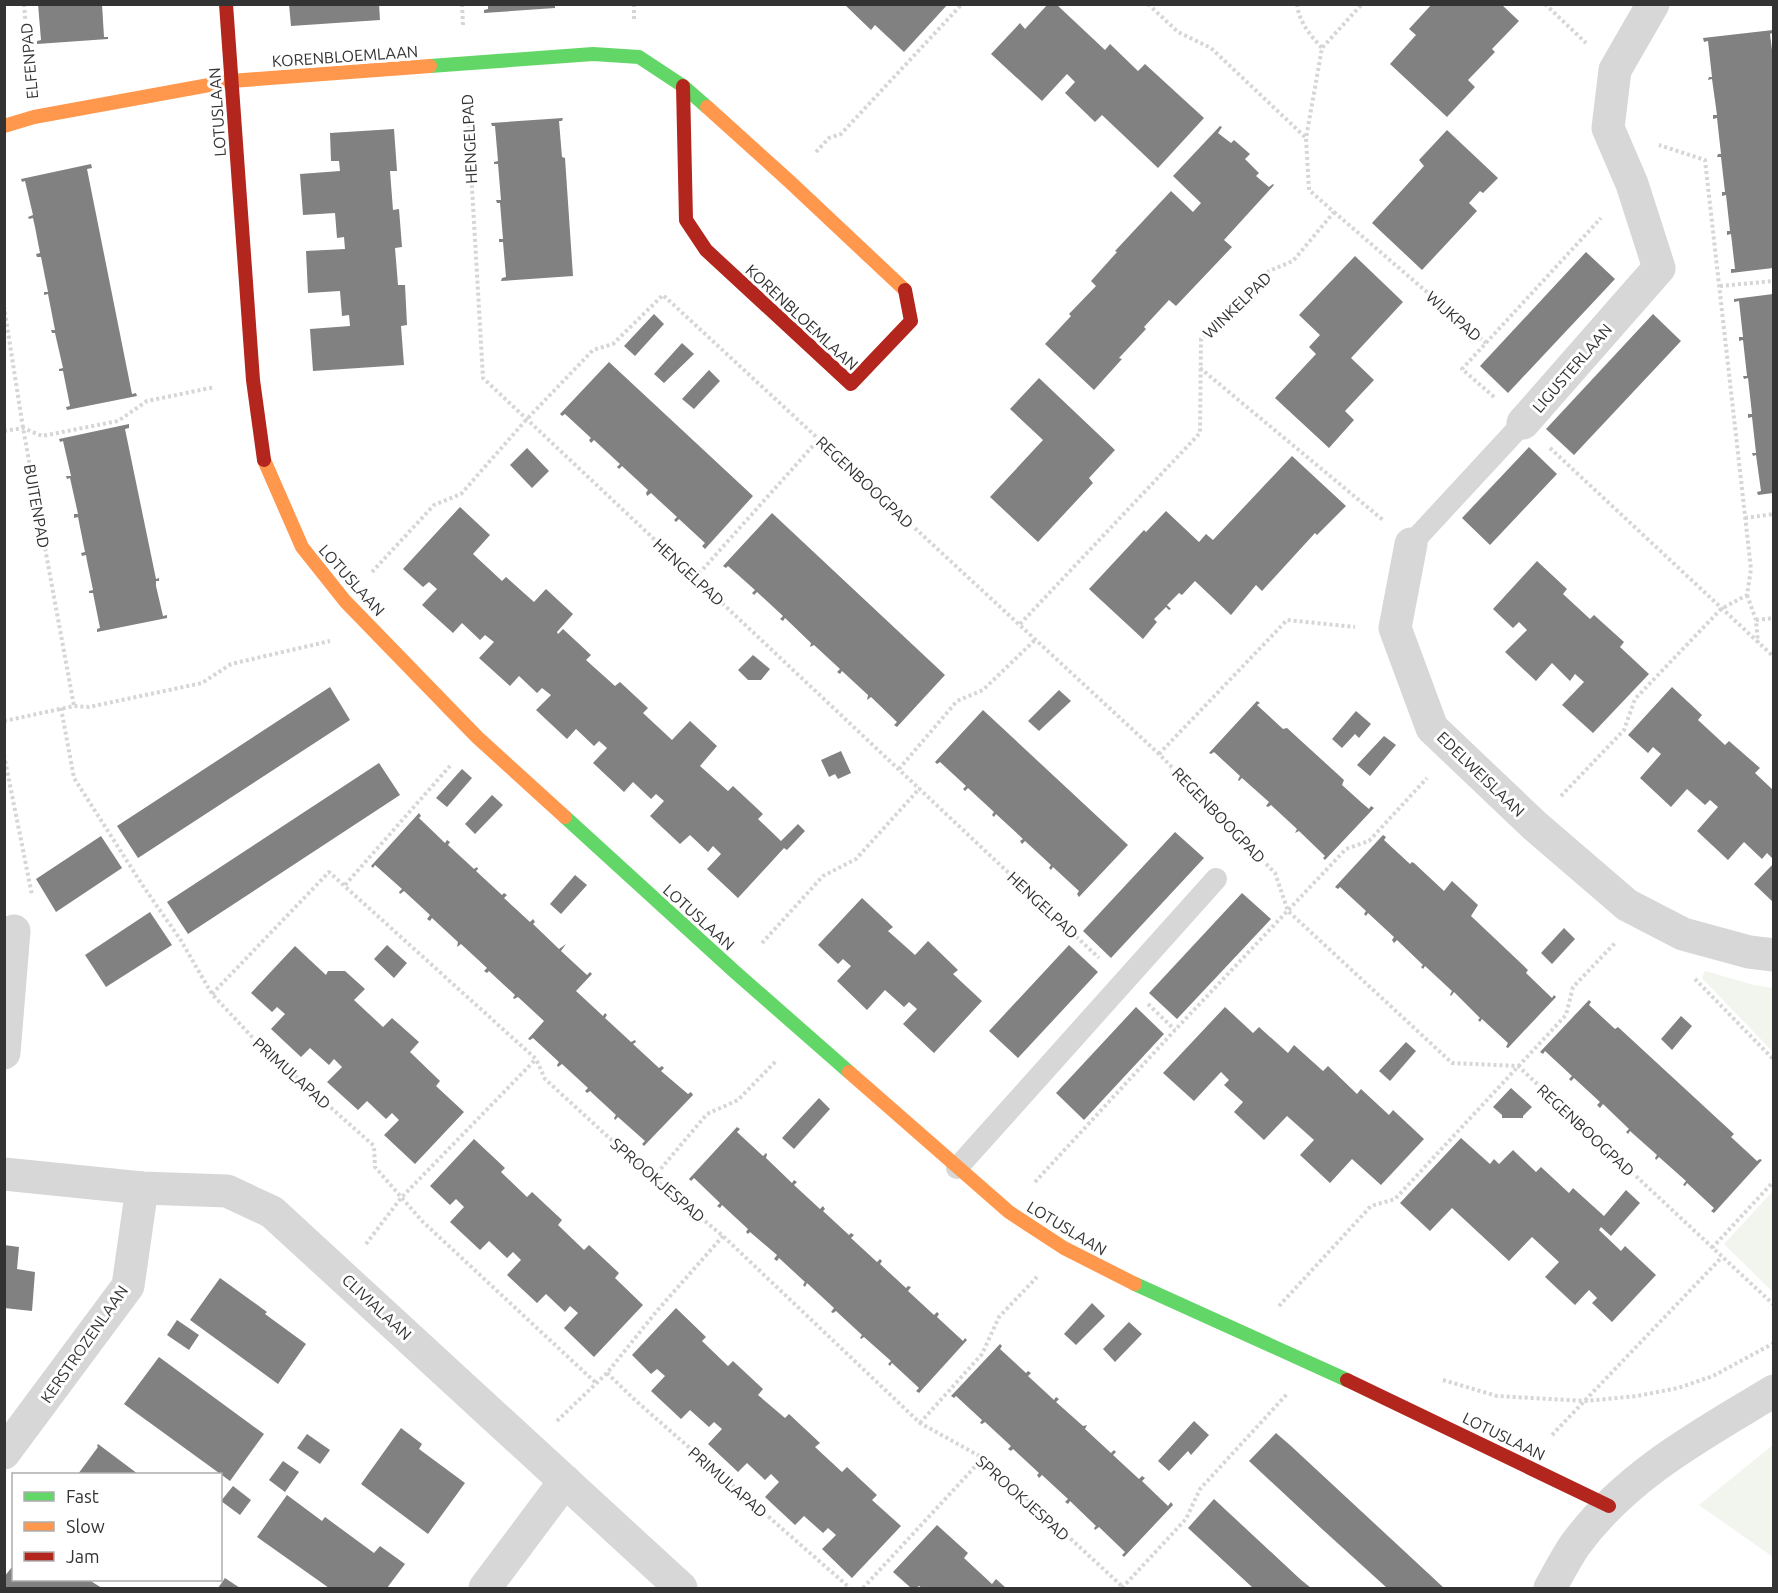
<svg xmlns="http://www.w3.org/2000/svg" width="1778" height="1593" viewBox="0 0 1778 1593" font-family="Ubuntu,sans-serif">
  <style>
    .green { fill: #f1f5ed }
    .building { fill: #818181 }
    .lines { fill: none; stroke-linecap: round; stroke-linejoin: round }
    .path { stroke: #d6d6d6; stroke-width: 4; stroke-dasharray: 3 3; stroke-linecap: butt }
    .lane { stroke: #d7d7d7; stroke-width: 22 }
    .street { stroke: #d7d7d7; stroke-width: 33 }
    .fast { stroke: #63d668; stroke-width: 14 }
    .slow { stroke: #ff974d; stroke-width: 14 }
    .jam { stroke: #b3261e; stroke-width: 14 }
    .labels { text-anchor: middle; stroke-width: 6; stroke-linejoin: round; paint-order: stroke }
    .street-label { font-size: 16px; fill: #333; stroke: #fff }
  </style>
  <rect width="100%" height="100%" fill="#fff"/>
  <g class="green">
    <polygon points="1705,971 1754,985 1773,988 1773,1052 1702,978"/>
    <polygon points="1773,1191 1773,1292 1724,1244"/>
    <polygon points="1773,1445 1773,1557 1699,1505"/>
  </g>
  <g class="building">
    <polygon points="38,4 102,4 104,37 108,37 108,39 37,44 37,41 41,40"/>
    <polygon points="289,4 379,4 380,20 291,26"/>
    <polygon points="488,4 551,4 555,5 555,8 484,13 484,10 488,9"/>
    <polygon points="844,4 948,4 904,52 875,25 871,30"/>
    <polygon points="1048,4 1056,4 1105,50 1110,44 1138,71 1145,64 1204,118 1158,168 1102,115 1095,122 1065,93 1075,82 1067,74 1042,101 991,54 1020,23 1025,29"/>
    <polygon points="1432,4 1501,4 1519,21 1492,49 1495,52 1468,80 1475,87 1447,117 1390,64 1416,35 1409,29"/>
    <polygon points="1773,30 1773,33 1770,34 1773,58 1773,268 1731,273 1731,269 1735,269 1731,234 1727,235 1727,231 1730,231 1726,195 1722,196 1722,192 1725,192 1721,157 1717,157 1718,154 1721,154 1717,118 1713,119 1713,115 1717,115 1712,79 1708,80 1709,77 1712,77 1708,41 1704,42 1703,38"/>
    <polygon points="563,118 562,121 559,121 562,157 565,158 573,276 501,281 502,278 506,277 503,242 499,242 499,239 503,239 500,203 497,203 496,200 501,200 498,164 494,164 494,162 498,161 495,126 492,126 491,123"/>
    <polygon points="1220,126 1222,127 1218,133 1231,143 1234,140 1250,154 1245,159 1259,173 1256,176 1269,187 1273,184 1274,185 1224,240 1232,247 1176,306 1169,300 1144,327 1146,329 1119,358 1122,359 1094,390 1045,344 1071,316 1069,314 1096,286 1091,281 1117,252 1115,251 1171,191 1193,212 1201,203 1173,176"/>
    <polygon points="394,129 397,171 390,171 393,210 399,209 402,247 395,248 398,285 405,285 407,325 401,326 404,365 313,371 310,329 350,326 349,315 342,316 340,291 308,293 306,251 345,249 344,237 337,238 335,213 303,215 300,174 340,171 339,161 331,161 330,133"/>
    <polygon points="1447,130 1498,178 1483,193 1480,191 1469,203 1477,211 1422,270 1372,223 1424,166 1419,160"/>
    <polygon points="91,164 92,168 87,169 132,394 136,393 137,396 67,410 66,407 70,406 63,371 59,371 59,369 63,368 55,333 52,333 51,330 55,330 48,294 44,295 44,292 48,292 41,257 37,257 36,254 40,253 35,227 33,218 29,219 28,217 33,215 25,181 22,182 21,179"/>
    <polygon points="1586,252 1615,279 1508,393 1480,366"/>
    <polygon points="1355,256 1403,302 1351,358 1374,380 1345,411 1354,420 1329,448 1275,398 1316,354 1309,347 1320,335 1299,315"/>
    <polygon points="1773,294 1773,493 1758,495 1757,492 1761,491 1756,455 1753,456 1752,453 1756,453 1752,417 1748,418 1748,414 1752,414 1748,378 1744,379 1743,376 1747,376 1743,340 1739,341 1739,337 1743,337 1739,301 1734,302 1734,299"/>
    <polygon points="654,314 664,324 635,356 624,346"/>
    <polygon points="1653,314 1681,341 1574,455 1546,429"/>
    <polygon points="682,343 694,354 664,383 654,374"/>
    <polygon points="609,362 753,496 705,549 702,546 705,543 679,519 676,522 674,520 677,517 651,493 647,496 646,493 648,490 622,466 619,469 617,467 620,464 594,440 591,443 589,440 591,438 565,414 562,416 560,414"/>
    <polygon points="709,370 720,381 694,409 682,399"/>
    <polygon points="1039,378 1115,450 1089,478 1093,483 1038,542 990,497 1043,440 1010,409"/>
    <polygon points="129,424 129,428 125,429 156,579 159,578 159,581 156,581 156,586 163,616 167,615 167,618 97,632 97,629 100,628 93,593 89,593 89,591 93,590 87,561 86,555 82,556 81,553 85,552 78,517 74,518 74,514 78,514 70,478 67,479 66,476 71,476 63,441 60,442 59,439"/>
    <polygon points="1529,447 1557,474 1490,545 1462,518"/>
    <polygon points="527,448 549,471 532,488 510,465"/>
    <polygon points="1292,456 1346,506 1317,535 1315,533 1262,591 1256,585 1231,615 1195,581 1182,595 1179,593 1167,605 1171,609 1169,610 1166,607 1154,619 1157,622 1143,639 1089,589 1144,530 1146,532 1166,511 1199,542 1206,534 1213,540"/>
    <polygon points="460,507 490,535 473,554 502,581 506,577 534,602 546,589 573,614 557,632 558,634 563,629 591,655 586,660 615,686 620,682 648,708 643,713 672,740 690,721 717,746 700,766 728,791 733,786 763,814 758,819 781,841 798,824 805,831 787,850 784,848 738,898 707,869 721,854 713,846 708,852 690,835 680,844 650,816 664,801 656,794 651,799 633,782 624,792 593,763 607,748 599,741 594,746 576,729 567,739 536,710 551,695 542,688 537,693 519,676 510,686 479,658 494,642 485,635 480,640 462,623 453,633 422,605 437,589 429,582 423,587 403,569"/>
    <polygon points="772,513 945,675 897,727 894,725 897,722 871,697 867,700 868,695 842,671 840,674 837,672 840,669 814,645 810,647 811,643 785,618 783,621 780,619 783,616 757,592 754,595 752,593 755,590 728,566 726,568 723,566"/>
    <polygon points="1537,561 1567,589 1563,594 1590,619 1594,615 1624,642 1620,647 1649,674 1593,733 1562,705 1584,682 1575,674 1570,681 1552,663 1536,681 1505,652 1527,630 1519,622 1513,628 1493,609"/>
    <polygon points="753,655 770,669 761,680 748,680 738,670"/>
    <polygon points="330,687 350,720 138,858 117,826"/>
    <polygon points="1672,687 1702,715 1698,720 1725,745 1729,741 1760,768 1755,773 1773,790 1773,859 1767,853 1762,859 1744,842 1728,860 1697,831 1718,807 1710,800 1705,805 1687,789 1671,807 1640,778 1661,754 1653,747 1648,753 1628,735"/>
    <polygon points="1059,690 1071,701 1039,731 1028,721"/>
    <polygon points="1257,701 1260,703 1257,705 1283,729 1287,728 1344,780 1342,785 1362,803 1369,809 1371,806 1374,808 1325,860 1323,858 1325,856 1299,831 1295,833 1297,829 1271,805 1268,807 1266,806 1269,802 1242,778 1239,781 1238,780 1240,776 1214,752 1211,754 1209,753"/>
    <polygon points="983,710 1128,845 1079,897 1077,894 1079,891 1053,867 1051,870 1049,868 1051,865 1025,841 1022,844 1020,841 1023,839 996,814 994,817 992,815 994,812 968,788 965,791 963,789 966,786 940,762 937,764 935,762"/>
    <polygon points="1356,711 1371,724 1359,738 1355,734 1342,748 1332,739"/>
    <polygon points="1384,736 1396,745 1370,776 1357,765"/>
    <polygon points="841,751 851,773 838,779 835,774 829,777 821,760"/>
    <polygon points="379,763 400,795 188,934 167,902"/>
    <polygon points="462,769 472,778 447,807 436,798"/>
    <polygon points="492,795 503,805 475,834 465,824"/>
    <polygon points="419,813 421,816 419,818 445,843 447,840 450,842 448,845 474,869 477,867 478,869 476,871 502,895 504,893 507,895 504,898 530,922 533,919 535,922 533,924 559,949 566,944 561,951 587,975 590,972 592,974 576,991 603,1016 605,1013 607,1015 605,1018 631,1042 635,1040 636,1042 633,1044 659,1068 662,1066 664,1068 661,1071 688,1094 691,1092 693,1095 644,1146 642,1144 645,1141 618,1117 615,1120 614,1118 616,1115 590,1091 587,1093 585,1091 588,1088 562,1064 558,1067 557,1065 559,1062 533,1038 530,1040 528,1039 544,1021 518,997 514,999 513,998 515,995 489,971 487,973 484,971 487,968 461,944 457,947 458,942 432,918 430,921 427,919 430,915 404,891 400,894 399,892 402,889 375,865 373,868 371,866"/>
    <polygon points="1175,832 1204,858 1111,958 1083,931"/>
    <polygon points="1383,835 1386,837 1384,840 1410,864 1412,862 1414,863 1444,891 1452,881 1478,905 1471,916 1528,970 1526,973 1552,998 1554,995 1556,997 1508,1048 1506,1047 1508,1043 1482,1019 1480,1022 1478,1020 1480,1018 1454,992 1451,996 1450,995 1452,991 1425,966 1423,969 1421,967 1423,965 1397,940 1394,943 1392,940 1394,937 1368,913 1366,916 1364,914 1366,911 1340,887 1338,889 1335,887"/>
    <polygon points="101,836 122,868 56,912 36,879"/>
    <polygon points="1773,864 1773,902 1754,884"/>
    <polygon points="575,875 587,885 561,914 550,904"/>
    <polygon points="1242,893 1271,919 1177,1019 1149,993"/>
    <polygon points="862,898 893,927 888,931 915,955 928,941 958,970 953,974 982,1001 934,1053 903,1024 917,1009 909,1002 904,1007 885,990 867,1010 837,981 851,966 843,959 838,964 818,945"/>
    <polygon points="150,912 172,945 106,987 85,955"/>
    <polygon points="1564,928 1575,939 1552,964 1541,953"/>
    <polygon points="387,945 407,963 394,978 374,959"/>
    <polygon points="1069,945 1098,972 1018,1058 989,1031"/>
    <polygon points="295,946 326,975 328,971 345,971 365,989 354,1000 383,1027 392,1018 419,1042 410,1052 440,1081 436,1086 464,1112 415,1164 384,1135 399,1120 392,1113 386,1119 367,1101 358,1110 327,1082 342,1067 334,1059 329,1065 310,1048 301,1057 271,1029 285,1014 277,1007 272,1012 251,993"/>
    <polygon points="1589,1000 1591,1002 1589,1005 1615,1029 1618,1027 1734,1134 1731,1137 1757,1161 1760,1159 1762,1160 1714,1213 1711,1211 1714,1208 1687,1183 1685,1186 1683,1185 1686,1181 1659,1157 1656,1160 1655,1158 1657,1155 1630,1131 1628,1134 1626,1132 1629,1129 1603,1104 1600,1108 1597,1105 1600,1102 1574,1078 1571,1081 1569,1079 1572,1076 1545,1051 1543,1054 1540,1052"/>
    <polygon points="1136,1007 1164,1034 1084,1120 1056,1093"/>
    <polygon points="1225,1007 1253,1033 1259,1027 1288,1053 1294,1045 1323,1071 1328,1066 1357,1094 1361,1089 1389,1115 1393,1110 1424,1139 1381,1185 1352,1159 1330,1183 1300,1155 1314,1140 1287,1116 1264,1140 1234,1112 1243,1102 1224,1085 1229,1080 1221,1072 1194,1101 1163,1073"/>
    <polygon points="1681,1016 1692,1026 1672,1050 1661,1039"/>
    <polygon points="1406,1042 1416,1051 1390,1081 1379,1071"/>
    <polygon points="1511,1088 1532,1107 1523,1116 1523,1118 1502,1118 1502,1115 1493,1107"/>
    <polygon points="819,1098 830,1109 794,1149 782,1138"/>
    <polygon points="737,1127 740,1129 737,1132 763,1156 766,1153 767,1154 766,1158 792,1183 794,1180 797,1182 794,1185 820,1209 823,1206 825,1209 823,1211 849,1235 851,1233 854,1235 851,1238 877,1262 880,1259 882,1261 880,1264 906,1288 908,1286 911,1287 908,1291 934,1315 937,1312 939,1314 937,1317 963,1341 965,1338 967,1340 919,1393 916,1391 919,1388 892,1363 890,1366 888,1364 891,1361 864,1337 861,1339 860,1338 862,1335 836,1311 833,1313 831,1312 834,1308 807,1283 805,1287 803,1285 805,1282 779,1258 777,1261 774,1259 777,1255 750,1232 748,1234 746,1232 748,1229 722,1205 720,1208 717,1206 720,1203 694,1178 691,1181 689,1179"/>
    <polygon points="1461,1138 1490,1164 1494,1159 1499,1164 1513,1150 1536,1172 1541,1167 1569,1193 1573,1188 1604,1216 1626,1190 1640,1203 1611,1236 1601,1227 1599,1230 1621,1251 1625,1246 1656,1275 1612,1322 1592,1303 1597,1298 1589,1290 1575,1305 1545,1277 1559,1262 1532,1237 1509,1261 1452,1208 1430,1231 1400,1203"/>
    <polygon points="474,1139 505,1168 501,1172 527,1197 532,1192 562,1220 558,1225 584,1250 589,1245 619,1273 615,1278 643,1305 594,1357 564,1328 578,1313 570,1306 565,1312 546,1294 537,1303 507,1275 521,1260 513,1252 507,1258 489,1241 480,1250 450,1222 464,1207 456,1199 450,1205 430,1186"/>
    <polygon points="4,1245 19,1247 17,1269 35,1272 32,1311 4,1308"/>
    <polygon points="220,1278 267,1312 265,1314 306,1344 278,1384 190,1320"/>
    <polygon points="1092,1303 1105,1316 1076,1345 1064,1334"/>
    <polygon points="676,1308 706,1337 702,1341 728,1366 733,1361 763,1389 758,1395 785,1418 789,1414 820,1443 815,1447 842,1472 847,1467 877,1495 872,1500 901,1526 852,1578 822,1549 836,1535 828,1528 823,1533 804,1516 795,1525 765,1497 779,1482 771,1474 765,1480 747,1463 738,1472 708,1444 722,1429 714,1422 709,1427 690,1410 681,1419 651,1391 665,1376 657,1369 651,1374 632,1355"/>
    <polygon points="177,1320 199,1335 189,1350 167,1335"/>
    <polygon points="1129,1322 1142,1334 1115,1362 1103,1349"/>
    <polygon points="1000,1344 1002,1346 1000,1349 1026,1373 1028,1371 1031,1373 1028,1376 1054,1400 1056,1397 1059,1399 1056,1402 1083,1426 1087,1425 1085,1429 1111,1453 1114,1450 1116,1452 1113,1455 1139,1479 1142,1476 1145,1478 1142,1481 1168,1506 1171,1502 1173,1505 1124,1557 1122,1555 1125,1552 1099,1527 1095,1530 1094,1528 1096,1526 1070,1501 1068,1504 1065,1502 1068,1499 1042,1475 1039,1478 1037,1475 1039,1473 1013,1449 1011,1451 1008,1449 1011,1446 985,1422 982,1424 980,1423 982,1420 956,1396 954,1398 951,1396"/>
    <polygon points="159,1357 264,1434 230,1481 124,1404"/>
    <polygon points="1194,1421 1209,1435 1191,1455 1188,1451 1169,1471 1158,1461"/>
    <polygon points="401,1428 422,1444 419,1449 465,1483 428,1534 361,1484"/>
    <polygon points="1276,1433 1291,1446 1444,1588 1387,1588 1322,1529 1249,1461"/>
    <polygon points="307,1434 330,1450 320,1464 297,1448"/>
    <polygon points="98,1444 138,1474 78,1474 98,1447 97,1446"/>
    <polygon points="283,1461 299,1472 285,1492 269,1480"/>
    <polygon points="233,1486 251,1500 240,1515 221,1501"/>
    <polygon points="287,1495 322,1521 325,1517 374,1553 380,1546 405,1564 387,1588 329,1588 257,1537"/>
    <polygon points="1214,1499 1300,1579 1311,1588 1253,1588 1188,1528"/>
    <polygon points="937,1525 968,1553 964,1558 992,1584 996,1579 1006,1588 922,1588 919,1586 916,1588 911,1588 893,1572"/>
    <polygon points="12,1567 14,1568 14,1580 89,1580 102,1588 4,1588 4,1577"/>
    <polygon points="225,1578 240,1588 218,1588"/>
  </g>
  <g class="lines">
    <g class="path">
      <polyline points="24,4 30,78"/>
      <polyline points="462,4 463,25"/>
      <polyline points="634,4 634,19"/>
      <polyline points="1148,4 1178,32 1211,48 1305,137"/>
      <path d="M1297,4C1299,22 1310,35 1322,48"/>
      <polyline points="1545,4 1586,43"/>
      <polyline points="467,101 483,378 1099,958"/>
      <polyline points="816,152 829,138 841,134 962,4"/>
      <polyline points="1334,212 1486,343"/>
      <polyline points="1720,286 1774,281"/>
      <polyline points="4,306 23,428 74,706"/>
      <polyline points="1200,368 1383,520"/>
      <polyline points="1494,397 1462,369 1601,218"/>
      <polyline points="4,431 23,428 42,436 118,421 147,401 215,387"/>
      <polyline points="1550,448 1774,657"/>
      <polyline points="1745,518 1774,514"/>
      <polyline points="372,572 434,505 461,494 526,420 593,350 613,344 663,295 1159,754 1275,873 1288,911 1452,1063 1518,1066 1774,1305"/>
      <polyline points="695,578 819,439"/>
      <polyline points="1747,595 1756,620 1758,643"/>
      <polyline points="1756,620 1774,618"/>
      <polyline points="1020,624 1200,433 1201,339 1269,271 1293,261 1334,212 1309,190 1306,138 1322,48 1362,4"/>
      <polyline points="61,708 74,778 143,886 180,939 212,994 253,1038 374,1146 375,1167 422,1221 596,1383"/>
      <polyline points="4,721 74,706 89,707 202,683 231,664 330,641"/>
      <polyline points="1159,754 1287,620 1355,627"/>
      <polyline points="4,755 32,895"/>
      <polyline points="899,769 957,701 983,690 1036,639"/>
      <polyline points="1561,796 1624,730 1635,699 1721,609 1747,595 1751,569 1705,160 1659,145"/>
      <polyline points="345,885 450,766"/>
      <polyline points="762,943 823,876 856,859 920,788"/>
      <polyline points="1695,979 1774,1060"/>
      <polyline points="212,994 329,872 536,1059 545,1079 653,1178 723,1236 920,1423 983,1458 1124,1588"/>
      <polyline points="1148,1004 1175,1030"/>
      <polyline points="653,1178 707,1114 738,1100 777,1060"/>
      <polyline points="1035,1182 1175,1030 1346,849 1369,841 1427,778"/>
      <polyline points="366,1244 401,1198 536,1059"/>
      <polyline points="1712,1248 1774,1181"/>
      <polyline points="1279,1306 1371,1206 1395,1199 1566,1015 1573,987 1616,942"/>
      <polyline points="607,1373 636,1401 850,1588"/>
      <polyline points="1443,1380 1497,1396 1586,1401 1637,1396 1678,1388 1713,1376 1774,1343"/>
      <polyline points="557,1421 607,1373 656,1312 723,1236"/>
      <polyline points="920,1423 982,1354 999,1317 1037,1277"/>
      <polyline points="1552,1435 1722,1257"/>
      <polyline points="863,1588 983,1458"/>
      <polyline points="1122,1588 1186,1519 1200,1489 1287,1394"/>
    </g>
    <g class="lane">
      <polyline points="1411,544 1523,423"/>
      <polyline points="957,1168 1216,879"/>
    </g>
    <g class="street">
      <polyline points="1523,423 1659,268 1632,184 1608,128 1615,70 1653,4"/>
      <polyline points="1411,544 1395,628 1432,728 1534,825 1627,905 1683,934 1749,952 1774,955"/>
      <polyline points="4,1053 14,931"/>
      <polyline points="4,1174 142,1188 227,1191 272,1212 681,1588"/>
      <polyline points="4,1453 128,1286 142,1188"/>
      <polyline points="485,1588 565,1481"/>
      <path d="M1550,1588C1558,1574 1566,1558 1575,1545C1626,1475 1701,1435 1774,1391"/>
    </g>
    <g class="fast">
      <polyline points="430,66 593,54 639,57 683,86 707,107"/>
      <polyline points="565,817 735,972 849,1072"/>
      <polyline points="1135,1284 1347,1380"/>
    </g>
    <g class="slow">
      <polyline points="707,107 789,181 905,290"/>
      <polyline points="4,126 34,117 231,81 430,66"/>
      <polyline points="264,460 302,547 345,601 477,737 565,817"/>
      <polyline points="849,1072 1009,1212 1064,1248 1135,1284"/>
    </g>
    <g class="jam">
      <polyline points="226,4 253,380 264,460"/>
      <polyline points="683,86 686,220 706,250 851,384 911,321 905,290"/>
      <polyline points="1347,1380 1609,1506"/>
    </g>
  </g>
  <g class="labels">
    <g class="street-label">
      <text transform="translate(345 56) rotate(-4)" y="6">KORENBLOEMLAAN</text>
      <text transform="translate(29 61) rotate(-95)" y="6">ELFENPAD</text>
      <text transform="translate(217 112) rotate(-94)" y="6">LOTUSLAAN</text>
      <text transform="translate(469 139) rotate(-93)" y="6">HENGELPAD</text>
      <text transform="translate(1237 305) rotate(-44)" y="6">WINKELPAD</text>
      <text transform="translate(1454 316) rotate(41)" y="6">WIJKPAD</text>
      <text transform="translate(802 317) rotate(43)" y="6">KORENBLOEMLAAN</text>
      <text transform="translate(1572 368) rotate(-49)" y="6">LIGUSTERLAAN</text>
      <text transform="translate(865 482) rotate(43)" y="6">REGENBOOGPAD</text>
      <text transform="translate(37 506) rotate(80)" y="6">BUITENPAD</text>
      <text transform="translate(689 572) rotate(43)" y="6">HENGELPAD</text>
      <text transform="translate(352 580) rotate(48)" y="6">LOTUSLAAN</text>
      <text transform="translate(1481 774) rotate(44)" y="6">EDELWEISLAAN</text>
      <text transform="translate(1219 815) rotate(46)" y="6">REGENBOOGPAD</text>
      <text transform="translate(1043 905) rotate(43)" y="6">HENGELPAD</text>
      <text transform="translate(699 917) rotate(42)" y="6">LOTUSLAAN</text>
      <text transform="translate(292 1073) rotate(42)" y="6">PRIMULAPAD</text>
      <text transform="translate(1586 1130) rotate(43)" y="6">REGENBOOGPAD</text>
      <text transform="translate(658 1180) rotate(41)" y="6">SPROOKJESPAD</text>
      <text transform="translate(1067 1228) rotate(31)" y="6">LOTUSLAAN</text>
      <text transform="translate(377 1307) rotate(43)" y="6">CLIVIALAAN</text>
      <text transform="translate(84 1344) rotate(-55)" y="6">KERSTROZENLAAN</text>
      <text transform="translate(1504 1436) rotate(26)" y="6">LOTUSLAAN</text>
      <text transform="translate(728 1482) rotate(41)" y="6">PRIMULAPAD</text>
      <text transform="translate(1023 1498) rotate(42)" y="6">SPROOKJESPAD</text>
    </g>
  </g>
  <rect width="1778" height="1593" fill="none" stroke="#333333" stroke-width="12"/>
  <rect x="12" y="1473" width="210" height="108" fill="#ffffff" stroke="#adadad" stroke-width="1.5"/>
  <rect x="24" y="1492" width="30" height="9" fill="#63d668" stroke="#adadad" stroke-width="1.5"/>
  <text x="66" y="1503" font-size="18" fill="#333333">Fast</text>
  <rect x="24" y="1522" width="30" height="9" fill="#ff974d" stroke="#adadad" stroke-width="1.5"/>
  <text x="66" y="1533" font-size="18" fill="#333333">Slow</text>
  <rect x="24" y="1552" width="30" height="9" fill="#b3261e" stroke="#adadad" stroke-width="1.5"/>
  <text x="66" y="1563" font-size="18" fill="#333333">Jam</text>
</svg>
